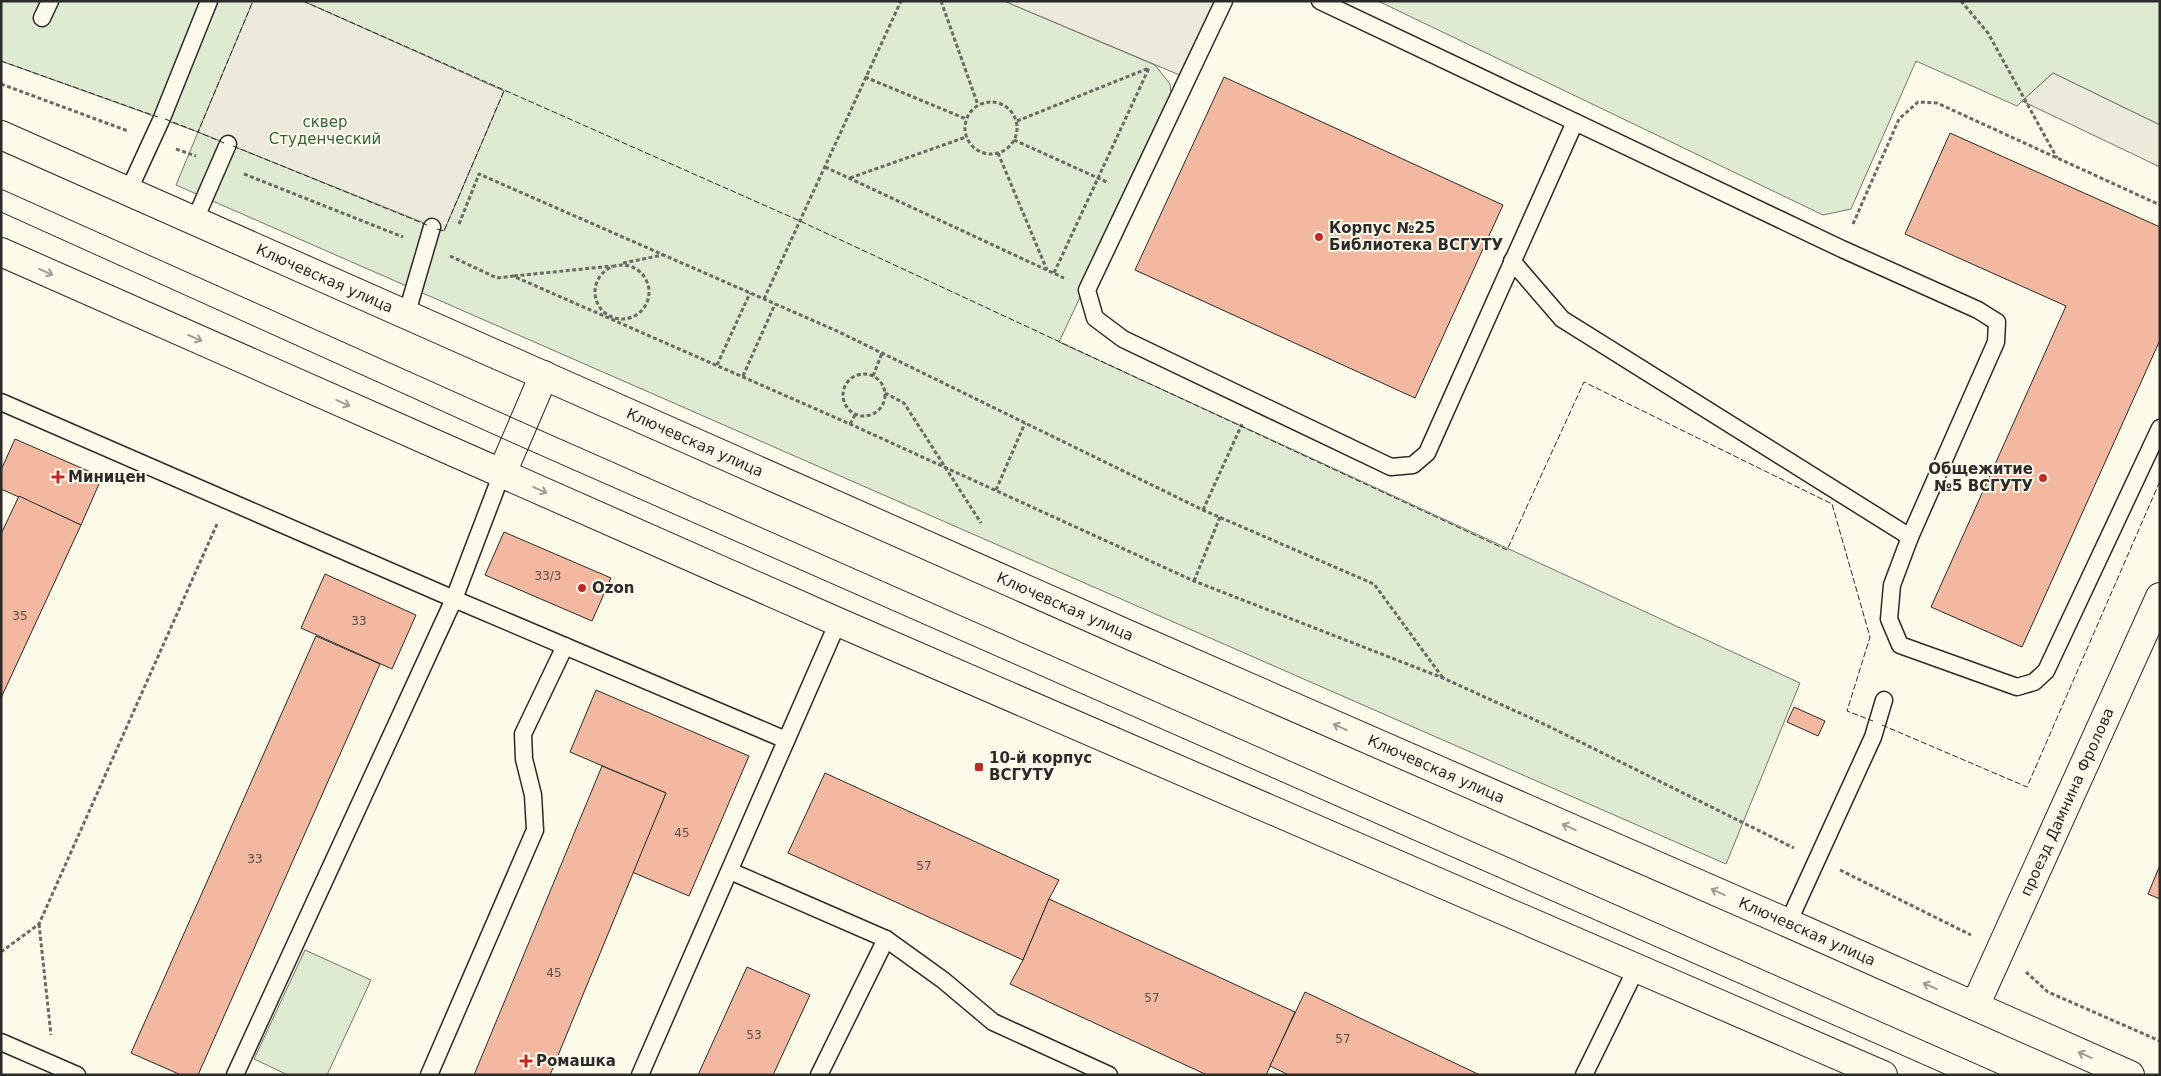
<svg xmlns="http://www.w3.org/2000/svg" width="2161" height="1076" viewBox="0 0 2161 1076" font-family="'DejaVu Sans',sans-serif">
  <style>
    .green { fill: #deebd1; stroke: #74746e }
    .parking { fill: #eceadb; stroke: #74746e }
    .building { fill: #f2b8a0; stroke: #2b2b2b }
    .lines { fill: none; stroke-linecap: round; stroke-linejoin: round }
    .lane-casing { stroke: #2b2b2b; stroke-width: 19 }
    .street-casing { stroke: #2b2b2b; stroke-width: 30 }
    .secondary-casing { stroke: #2b2b2b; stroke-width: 30 }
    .path { stroke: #6a6964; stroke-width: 3; stroke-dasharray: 4 2.5; stroke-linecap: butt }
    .lane { stroke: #fdfbea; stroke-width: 16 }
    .street { stroke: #fdfbea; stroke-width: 28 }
    .secondary { stroke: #fdfbea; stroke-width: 28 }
    .tram { stroke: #2b2b2b; stroke-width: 1 }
    .fence { stroke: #2b2b2b; stroke-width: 1; stroke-dasharray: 6 2.5; stroke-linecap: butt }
    .oneway { stroke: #9e9d94 }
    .poi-dot { fill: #c62828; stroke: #fdfbea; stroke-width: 2 }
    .labels { text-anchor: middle; stroke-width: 4; stroke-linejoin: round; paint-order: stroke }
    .number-label { font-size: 12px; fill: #5d4e48 }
    .park-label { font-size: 15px; fill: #34623c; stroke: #fdfbea }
    .poi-label { font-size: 15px; font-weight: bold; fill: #2b2b2b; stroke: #fdfbea; text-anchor: start }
    .street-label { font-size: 15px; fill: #2b2b2b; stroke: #fdfbea }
  </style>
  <rect width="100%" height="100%" fill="#fdfbea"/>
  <g class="green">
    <polygon points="1,1 1004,1 1155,65 1170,84 1172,102 1059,342 1800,683 1726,864 176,185 198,132 1,61"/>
    <polygon points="1378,1 2160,1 2160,125 2053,73 2017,106 1916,61 1851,209 1823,215"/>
    <polygon points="305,950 371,980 327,1075 288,1075 254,1059"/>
  </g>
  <g class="parking">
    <polygon points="253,1 303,1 504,91 444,231 198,132"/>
    <polygon points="1004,1 1216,1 1182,76"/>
    <polygon points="2053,73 2160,125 2160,167 2022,101"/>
  </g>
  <g class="building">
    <polygon points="1224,77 1503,205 1415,398 1135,270"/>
    <polygon points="1950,133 2160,227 2160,340 2022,647 1931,607 2066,306 1905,234"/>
    <polygon points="15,439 102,477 81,525 1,489 1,470"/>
    <polygon points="19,496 81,525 1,698 1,534"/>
    <polygon points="504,532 611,578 592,621 485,575"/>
    <polygon points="325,574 416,615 392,669 301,628"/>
    <polygon points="316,636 380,664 198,1075 181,1075 131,1053"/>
    <polygon points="596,690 749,756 689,896 632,872 666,793 570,752"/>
    <polygon points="1794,707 1825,721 1818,736 1787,722"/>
    <polygon points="602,766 666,793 550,1075 474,1075"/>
    <polygon points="825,773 1059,880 1049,899 1023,960 788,853"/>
    <polygon points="2160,865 2160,899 2148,894"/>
    <polygon points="1049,899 1295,1012 1266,1075 1207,1075 1010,984 1023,960"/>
    <polygon points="747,967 810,995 773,1075 698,1075"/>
    <polygon points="1305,992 1480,1075 1289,1075 1270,1066"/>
  </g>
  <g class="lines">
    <defs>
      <g id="lane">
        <polyline points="1224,1 1087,290 1095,318 1123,339 1391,467 1413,465 1427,453 1575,122 1842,249 1978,310 1997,322 1996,342 1910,537 1892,585 1889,619 1900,645 2017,687 2034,682 2046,671 2160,428"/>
        <polyline points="1320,1 1575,122"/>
        <polyline points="42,18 50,1"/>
        <polyline points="128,192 162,118 209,1"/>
        <polyline points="194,222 228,144"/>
        <polyline points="1512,261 1562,319 1910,537"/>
        <polyline points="406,316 432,227"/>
        <polyline points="1,402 454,599 786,740"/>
        <polyline points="730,871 886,939 943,980 993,1022 1109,1075"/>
        <polyline points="1788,923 1873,737 1884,700"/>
        <polyline points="1,1042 77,1075"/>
        <polyline points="235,1075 454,599 502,473"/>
        <polyline points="429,1075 535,830 533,795 524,759 523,734 565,646"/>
        <polyline points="640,1075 838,622"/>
        <polyline points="819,1075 886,939"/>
        <polyline points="1584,1075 1637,967"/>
      </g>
      <g id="street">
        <path id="s1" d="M1975,1006L2160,597"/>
      </g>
      <g id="secondary">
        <path id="s2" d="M1,135L1127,634L1788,923L2130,1075"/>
        <polyline points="1,252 838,622 1883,1075"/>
        <polyline points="502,473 544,375"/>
      </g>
    </defs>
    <use href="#lane" class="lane-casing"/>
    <use href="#street" class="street-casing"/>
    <use href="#secondary" class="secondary-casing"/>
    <g class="path">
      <polyline points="941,1 978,105"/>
      <polyline points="1961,1 1988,33 2057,158"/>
      <polyline points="865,77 966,119"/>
      <polyline points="1,84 128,131"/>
      <circle cx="991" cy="128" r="26"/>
      <polyline points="1017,121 1149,68 1054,273"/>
      <polyline points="1014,140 1109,183"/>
      <polyline points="176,149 196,156"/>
      <polyline points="998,153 1047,270"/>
      <polyline points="825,167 1064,278"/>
      <polyline points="244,174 403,237"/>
      <polyline points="850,178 966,137"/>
      <polyline points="459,224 479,174 837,331 1203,510 1374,584 1443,678"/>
      <polyline points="1853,224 1899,119 1918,102 1937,103 2160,205"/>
      <polyline points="450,256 497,278 513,276 850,424 1194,581 1443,678 1546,725 1794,848"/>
      <polyline points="623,263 663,255"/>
      <circle cx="622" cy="292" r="27"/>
      <polyline points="514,276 612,266"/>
      <polyline points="764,299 901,1"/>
      <polyline points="717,365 750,293"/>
      <circle cx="864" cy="395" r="21"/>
      <polyline points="743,376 775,304"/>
      <polyline points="873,376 882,353"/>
      <polyline points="885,393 904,403 981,523"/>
      <polyline points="850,424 855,415"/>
      <polyline points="996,490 1025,423"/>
      <polyline points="1203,510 1242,424"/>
      <polyline points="1194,581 1220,517"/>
      <polyline points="1840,870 1971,935"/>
      <polyline points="39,924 51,1035"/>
      <polyline points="1,952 39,924 217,524"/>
      <polyline points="2026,972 2048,992 2160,1041"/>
    </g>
    <use href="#lane" class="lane"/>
    <use href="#street" class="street"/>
    <use href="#secondary" class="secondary"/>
    <g class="tram">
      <polyline points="1,189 524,423 2001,1075"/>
      <polyline points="1,212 515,444 1947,1075"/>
    </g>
    <g class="fence">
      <polyline points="303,1 800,221 1507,550 1584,382 1832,504 1870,637 1847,711 1873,721"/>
      <polyline points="1,61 158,117"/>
      <polyline points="165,119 198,132 199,130"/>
      <polyline points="224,143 198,132 253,1"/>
      <polyline points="233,146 427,225"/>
      <polyline points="437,229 444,231 504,91 502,90"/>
      <polyline points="1882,725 2027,787 2160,481"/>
    </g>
  </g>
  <defs><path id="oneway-shaft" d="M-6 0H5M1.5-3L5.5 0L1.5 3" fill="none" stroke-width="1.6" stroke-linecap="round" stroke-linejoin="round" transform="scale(1.25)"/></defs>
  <g class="oneway">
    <use href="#oneway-shaft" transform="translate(46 272) rotate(24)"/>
    <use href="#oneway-shaft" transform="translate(195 338) rotate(24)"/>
    <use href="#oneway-shaft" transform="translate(343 403) rotate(24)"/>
    <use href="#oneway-shaft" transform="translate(540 490) rotate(24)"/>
    <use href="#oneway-shaft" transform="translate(1340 727) rotate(-156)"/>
    <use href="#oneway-shaft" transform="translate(1569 827) rotate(-156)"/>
    <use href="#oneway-shaft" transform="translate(1718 892) rotate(-156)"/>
    <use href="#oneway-shaft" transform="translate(1930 986) rotate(-156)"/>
    <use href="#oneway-shaft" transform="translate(2085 1055) rotate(-156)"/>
  </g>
  <g class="poi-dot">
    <circle cx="1319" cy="237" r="5"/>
    <path d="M55.5 469.5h5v5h5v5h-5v5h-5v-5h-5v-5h5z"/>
    <circle cx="2043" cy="478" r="5"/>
    <circle cx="582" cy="588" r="5"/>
    <rect x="974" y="762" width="10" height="10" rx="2.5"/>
    <path d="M523.5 1053.5h5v5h5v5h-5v5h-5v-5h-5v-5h5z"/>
  </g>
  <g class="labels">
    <g class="number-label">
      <text x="548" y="580">33/3</text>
      <text x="20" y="620">35</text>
      <text x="359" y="625">33</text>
      <text x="682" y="837">45</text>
      <text x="255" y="863">33</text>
      <text x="924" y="870">57</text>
      <text x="554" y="977">45</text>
      <text x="1152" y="1002">57</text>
      <text x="754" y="1039">53</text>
      <text x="1343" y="1043">57</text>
    </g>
    <g class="park-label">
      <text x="325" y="127">сквер<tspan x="325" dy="17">Студенческий</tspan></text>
    </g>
    <g class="poi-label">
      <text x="1329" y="233">Корпус №25<tspan x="1329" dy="17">Библиотека ВСГУТУ</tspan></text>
      <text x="2033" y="474" text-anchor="end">Общежитие<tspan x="2033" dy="17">№5 ВСГУТУ</tspan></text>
      <text x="68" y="482">Миницен</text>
      <text x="592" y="593">Ozon</text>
      <text x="989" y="763">10-й корпус<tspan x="989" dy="17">ВСГУТУ</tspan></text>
      <text x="536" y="1066">Ромашка</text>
    </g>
    <g class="street-label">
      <text dy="5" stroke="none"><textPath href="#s2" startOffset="354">Ключевская улица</textPath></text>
      <text dy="5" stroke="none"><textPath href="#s2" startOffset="759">Ключевская улица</textPath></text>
      <text dy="5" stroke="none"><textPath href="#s2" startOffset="1164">Ключевская улица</textPath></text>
      <text dy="5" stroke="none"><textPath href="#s2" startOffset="1569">Ключевская улица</textPath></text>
      <text dy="5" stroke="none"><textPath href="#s1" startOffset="224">проезд Дамнина Фролова</textPath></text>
      <text dy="5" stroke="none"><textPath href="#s2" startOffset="1974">Ключевская улица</textPath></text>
    </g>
  </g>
  <rect width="2161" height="1076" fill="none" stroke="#2b2b2b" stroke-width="5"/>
</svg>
